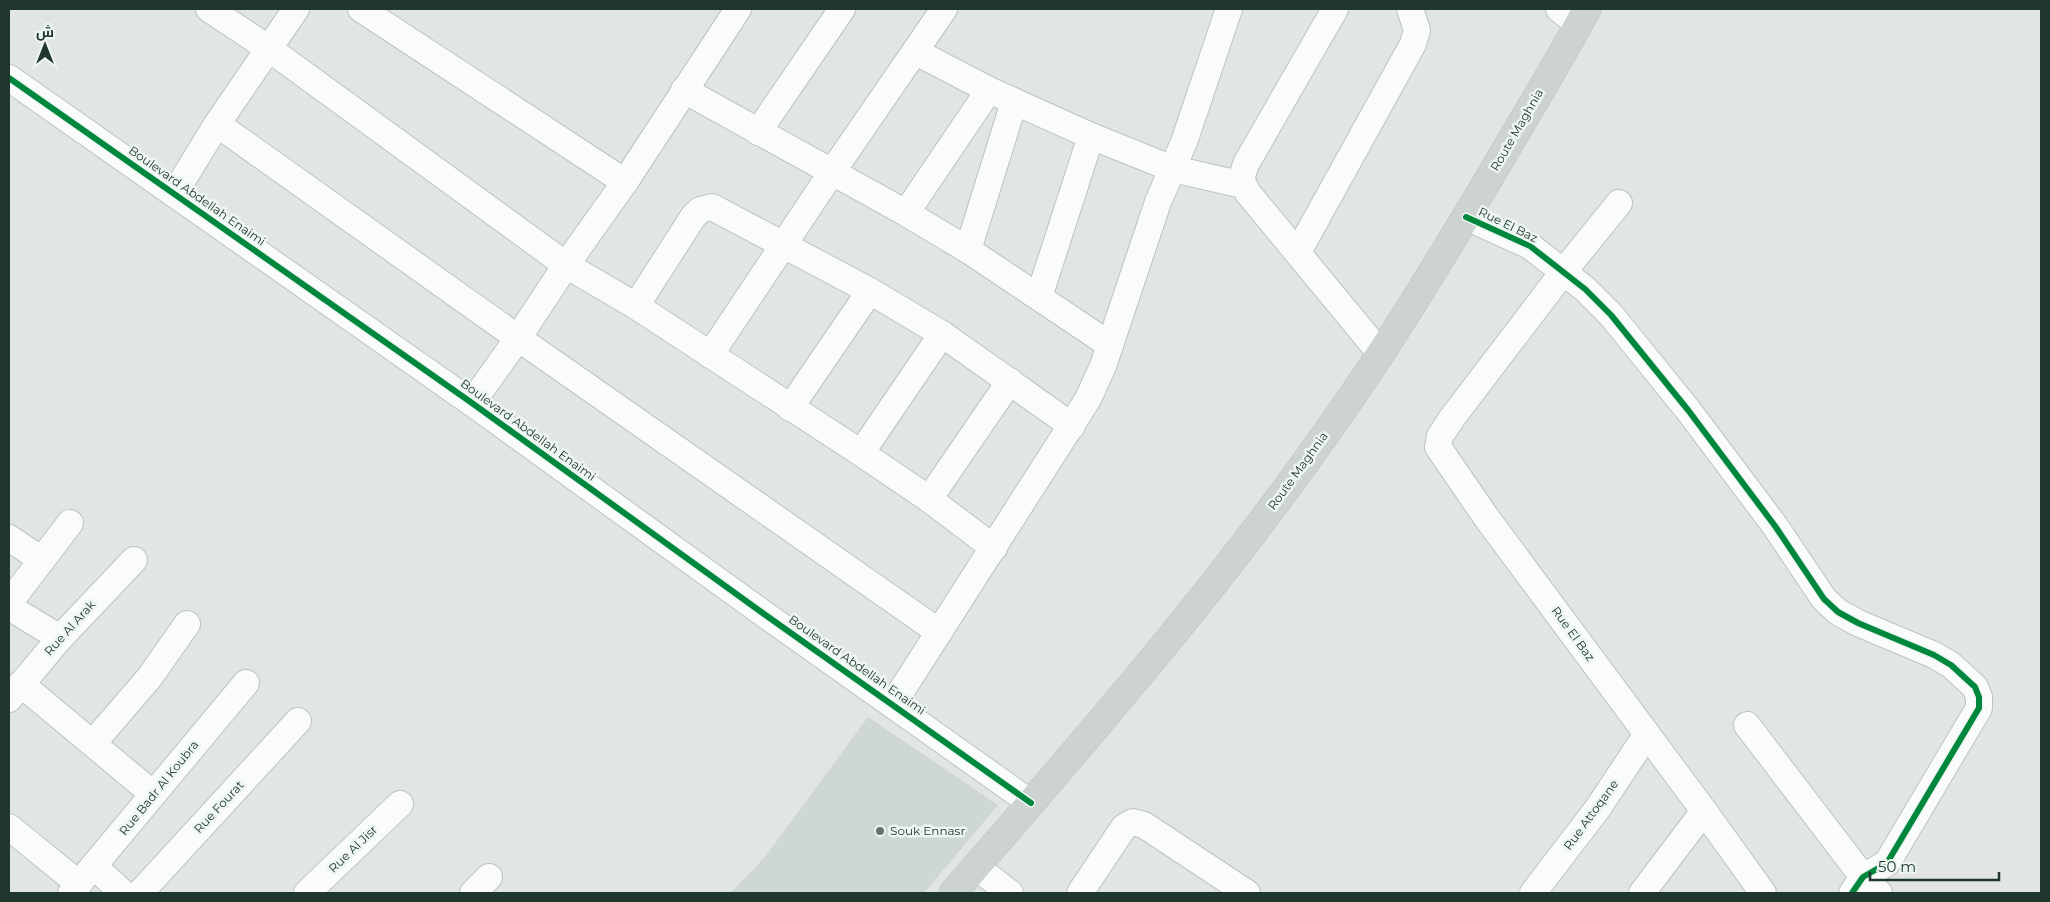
<svg xmlns="http://www.w3.org/2000/svg" width="2050" height="902" viewBox="0 0 2050 902" font-family="Montserrat,Cairo,sans-serif">
  <style>
    .built { fill: #ced7d3 }
    .lines { fill: none; stroke-linecap: round; stroke-linejoin: round }
    .minor-casing { stroke: #bec3c0; stroke-width: 28 }
    .major-casing { stroke: #bbc3c0; stroke-width: 29 }
    .minor { stroke: #fafbfb; stroke-width: 26 }
    .major { stroke: #ccd3d1; stroke-width: 28 }
    .cycleway-casing { stroke: #eef6f1; stroke-width: 9 }
    .cycleway { stroke: #00873e; stroke-width: 6 }
    .poi-dot { fill: #64746f; stroke: #eef6f1; stroke-width: 2 }
    .labels { text-anchor: middle; stroke-width: 5; stroke-linejoin: round; paint-order: stroke }
    .street-label { font-size: 12px; fill: #203730; stroke: #eef6f1 }
    .poi-label { font-size: 12px; fill: #203730; stroke: #eef6f1; text-anchor: start }
  </style>
  <rect width="100%" height="100%" fill="#e1e6e3"/>
  <polygon class="built" points="868,717 998,805 924,893 730,893 765,857"/>
  <g class="lines">
    <defs>
      <g id="minor">
        <polyline points="209,9 268,48 566,265 636,306 861,453 929,499 994,548"/>
        <polyline points="361,9 625,182"/>
        <polyline points="1335,9 1246,164 1241,179 1248,193 1381,354"/>
        <polyline points="1559,9 1578,24"/>
        <polyline points="916,52 989,90 1091,136 1173,169 1243,185"/>
        <polyline points="9,78 472,403 764,614 1031,803"/>
        <polyline points="684,90 906,213 968,250 1110,345"/>
        <polyline points="217,124 518,338 939,632"/>
        <polyline points="758,132 842,9"/>
        <polyline points="174,194 217,124 296,9"/>
        <polyline points="1619,203 1564,271 1452,418 1440,436 1438,447 1486,517 1704,811 1763,893"/>
        <polyline points="906,213 989,90"/>
        <polyline points="1466,217 1530,246 1585,289 1611,315 1688,410 1775,526 1824,599 1838,612 1858,623 1934,655 1951,665 1975,687 1979,697 1979,708 1887,863 1863,877 1852,893"/>
        <polyline points="968,250 1014,102"/>
        <polyline points="1298,252 1413,44 1417,30 1410,9"/>
        <polyline points="1039,297 1091,136"/>
        <polyline points="636,306 693,217 700,210 712,207 870,291 942,334 1072,426"/>
        <polyline points="710,355 832,172 944,9"/>
        <polyline points="472,403 518,338 566,265 625,182 738,9"/>
        <polyline points="790,408 870,291"/>
        <polyline points="861,453 942,334"/>
        <polyline points="929,499 1010,381"/>
        <polyline points="9,538 42,560"/>
        <polyline points="9,603 70,523"/>
        <polyline points="9,607 60,638"/>
        <polyline points="21,684 153,794"/>
        <polyline points="9,699 60,638 134,560"/>
        <polyline points="893,704 1088,399 1103,366 1158,202 1184,142 1229,9"/>
        <polyline points="1747,725 1863,877 1879,893"/>
        <polyline points="93,743 149,678 187,624"/>
        <polyline points="9,827 79,884"/>
        <polyline points="95,867 123,893"/>
        <polyline points="976,867 1010,893"/>
        <polyline points="71,893 246,683"/>
        <polyline points="140,893 298,721"/>
        <polyline points="307,893 400,804"/>
        <polyline points="473,893 489,877"/>
        <polyline points="1080,893 1124,827 1133,822 1144,825 1247,893"/>
        <polyline points="1533,893 1598,808 1647,734"/>
        <polyline points="1642,893 1704,811"/>
      </g>
      <path id="major" d="M953,893C1091,734 1229,576 1348,402C1398,330 1443,255 1488,180C1521,123 1556,67 1587,9"/>
    </defs>
    <use href="#minor" class="minor-casing"/>
    <use href="#major" class="major-casing"/>
    <use href="#minor" class="minor"/>
    <use href="#major" class="major"/>
    <defs>
      <g id="cycleway">
        <polyline points="9,78 472,403 764,614 1031,803"/>
        <polyline points="1466,217 1530,246 1585,289 1611,315 1688,410 1775,526 1824,599 1838,612 1858,623 1934,655 1951,665 1975,687 1979,697 1979,708 1887,863 1863,877 1852,893"/>
      </g>
    </defs>
    <use href="#cycleway" class="cycleway-casing"/>
    <use href="#cycleway" class="cycleway"/>
  </g>
  <circle class="poi-dot" cx="880" cy="831" r="5"/>
  <g class="labels">
    <g class="street-label">
      <text transform="translate(1517 130) rotate(-60)" y="4">Route Maghnia</text>
      <text transform="translate(197 196) rotate(35)" y="4">Boulevard Abdellah Enaimi</text>
      <text transform="translate(1508 225) rotate(26)" y="4">Rue El Baz</text>
      <text transform="translate(528 430) rotate(36)" y="4">Boulevard Abdellah Enaimi</text>
      <text transform="translate(1298 471) rotate(-54)" y="4">Route Maghnia</text>
      <text transform="translate(70 628) rotate(-48)" y="4">Rue Al Arak</text>
      <text transform="translate(1573 634) rotate(54)" y="4">Rue El Baz</text>
      <text transform="translate(857 665) rotate(35)" y="4">Boulevard Abdellah Enaimi</text>
      <text transform="translate(159 788) rotate(-51)" y="4">Rue Badr Al Koubra</text>
      <text transform="translate(219 807) rotate(-47)" y="4">Rue Fourat</text>
      <text transform="translate(1591 815) rotate(-54)" y="4">Rue Attoqane</text>
      <text transform="translate(353 849) rotate(-44)" y="4">Rue Al Jisr</text>
    </g>
    <g class="poi-label">
      <text x="890" y="835">Souk Ennasr</text>
    </g>
  </g>
  <rect width="2050" height="902" fill="none" stroke="#203730" stroke-width="20"/>
  <g transform="translate(45 45)" stroke="#eef6f1" stroke-width="4" paint-order="stroke">
  <path d="M0-4L9 19L0 12L-9 19Z" fill="#203730"/>
  <text y="-8" font-size="14" font-weight="bold" text-anchor="middle" fill="#203730">ش</text>
  </g>
  <path d="M1870 872v8h129v-8" fill="none" stroke="#203730" stroke-width="2.5"/>
  <text x="1878" y="872" font-size="15" fill="#203730" stroke="#eef6f1" stroke-width="4" paint-order="stroke">50 m</text>
</svg>
